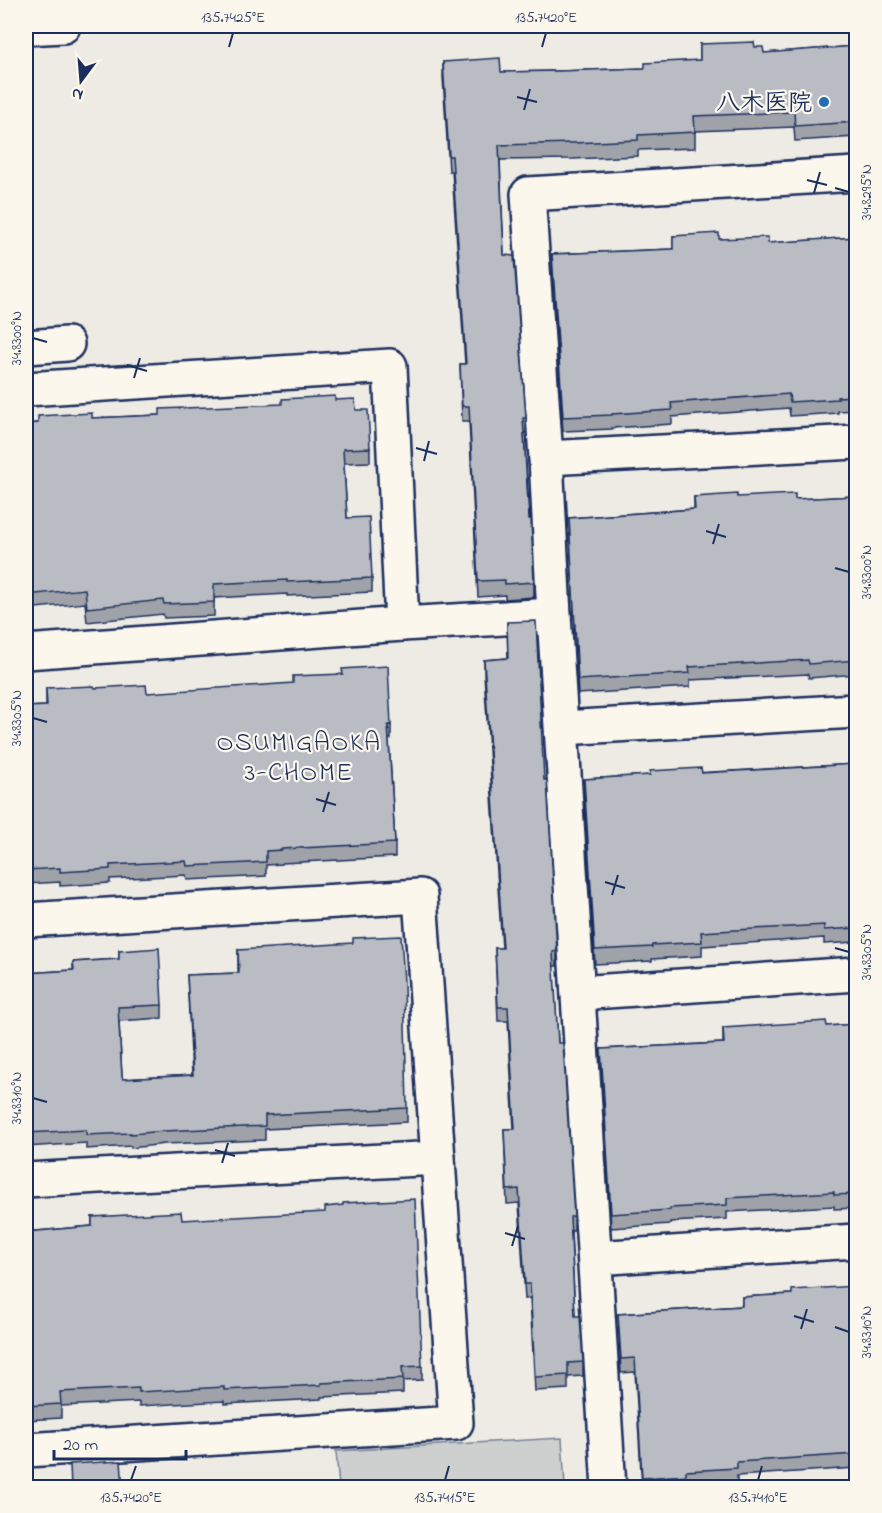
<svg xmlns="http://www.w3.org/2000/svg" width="882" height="1513" viewBox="0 0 882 1513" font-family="'Indie Flower','Klee One',sans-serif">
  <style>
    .green { fill: #cecfcf; stroke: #747f96; stroke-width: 1.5 }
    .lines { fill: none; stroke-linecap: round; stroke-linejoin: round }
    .minor-casing { stroke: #1b2f5e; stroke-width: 38 }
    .minor { stroke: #fbf7ec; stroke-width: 33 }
    .wall { fill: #9fa2a8; stroke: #1b2f5e; stroke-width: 1.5 }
    .shaded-wall { fill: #828488; stroke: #1b2f5e; stroke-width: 1.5 }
    .building { fill: #b9bcc3; stroke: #1b2f5e; stroke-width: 1.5 }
    .ticks { fill: none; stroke: #1b2f5e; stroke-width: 2 }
    .poi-dot { fill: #1f6fb2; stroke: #fbf7ec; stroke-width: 2 }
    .labels { text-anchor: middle; stroke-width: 4.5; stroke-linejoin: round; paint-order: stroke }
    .poi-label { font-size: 24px; font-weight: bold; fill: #1b2f5e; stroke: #fbf7ec; text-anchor: end }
    .neighbourhood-label { font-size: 26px; letter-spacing: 1.5px; fill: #1b2f5e; stroke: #fbf7ec }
    .neatline { fill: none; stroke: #1b2f5e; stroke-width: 2 }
    .ticks-label { font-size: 15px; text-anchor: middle; fill: #1b2f5e }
  </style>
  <rect width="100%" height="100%" fill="#eeebe4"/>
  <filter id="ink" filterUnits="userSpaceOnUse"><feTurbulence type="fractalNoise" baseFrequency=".0167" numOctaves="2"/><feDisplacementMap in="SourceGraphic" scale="12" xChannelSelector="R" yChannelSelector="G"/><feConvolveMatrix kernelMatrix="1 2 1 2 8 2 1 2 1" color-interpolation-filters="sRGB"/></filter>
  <g filter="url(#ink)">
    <polygon class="green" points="562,1438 565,1487 339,1487 336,1451"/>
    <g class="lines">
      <defs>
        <g id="minor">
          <polyline points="26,28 63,26"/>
          <polyline points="26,347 67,344"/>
          <polyline points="26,389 390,366 402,624"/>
          <polyline points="546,458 856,442"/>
          <polyline points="26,652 402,624 554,615"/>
          <polyline points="562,728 856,711"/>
          <polyline points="26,920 420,896 456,1423 26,1450"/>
          <polyline points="578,993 856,974"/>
          <polyline points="26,1180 438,1158"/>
          <polyline points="595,1258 856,1241"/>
          <polyline points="609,1488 554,615 546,458 528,194 856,174"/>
        </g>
      </defs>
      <use href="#minor" class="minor-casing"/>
      <use href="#minor" class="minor"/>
    </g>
    <g class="wall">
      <polygon points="700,44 755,47 764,53 856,46 856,137 795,141 794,127 695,131 695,148 638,150 638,156 573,159 500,160 504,255 526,418 526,433 524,433 534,582 534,597 505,599 505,595 478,597 469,421 462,421 460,364 465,364 452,171 449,171 443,77 443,62 501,72 559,71 645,68 700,60"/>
      <polygon points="673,236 768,243 856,237 856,410 838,411 838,413 790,416 789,408 672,417 672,424 612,428 612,429 563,431 552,268 552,254 673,249"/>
      <polygon points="335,400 356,410 370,448 370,462 344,463 347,518 372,578 372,592 287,596 287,594 214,598 214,616 164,618 163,614 87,622 85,603 26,609 26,424 92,418 160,415"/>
      <polygon points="856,496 856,676 856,674 809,678 808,674 690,680 690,687 578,694 569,518 694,509 694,497 795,499"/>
      <polygon points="507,622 544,780 557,951 557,966 553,966 558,1043 574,1216 574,1231 571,1231 575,1316 583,1362 583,1376 568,1377 568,1389 535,1391 530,1298 525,1299 519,1203 507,1204 504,1129 514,1129 508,1021 498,1021 495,948 502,948 484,674 484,660 508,658"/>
      <polygon points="46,688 95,688 147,693 391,725 391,739 389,739 395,843 395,857 282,863 282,864 266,865 266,876 187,880 186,875 110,879 110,883 60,886 60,882 26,884 26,707 46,706"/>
      <polygon points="856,764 856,942 824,944 824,938 702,946 702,956 652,959 652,961 595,964 584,792 584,779"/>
      <polygon points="238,950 407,1108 407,1122 265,1129 265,1140 165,1144 131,1148 131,1146 86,1149 86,1143 26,1147 26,973 73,970 73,962 119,959 119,951 162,1005 162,1018 119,1021 122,1077 123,1079 192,1075 187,975 238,973"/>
      <polygon points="856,1024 856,1208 834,1209 834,1206 727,1212 727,1219 670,1222 670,1224 611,1228 601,1063 601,1049 723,1043 723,1028 827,1026"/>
      <polygon points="92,1217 182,1220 422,1366 422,1380 403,1381 403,1393 321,1397 321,1399 224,1404 224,1401 139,1406 139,1402 61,1406 61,1418 26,1420 26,1232 92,1226"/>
      <polygon points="856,1286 856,1468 737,1476 737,1482 686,1485 686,1488 642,1488 635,1372 621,1373 618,1314 742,1306 742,1297 792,1294"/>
    </g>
    <polygon class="shaded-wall" points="30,304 30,328 26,329 26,305"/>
    <g class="building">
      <polygon points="754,42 755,47 763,47 764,53 856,46 856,122 795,126 794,112 694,116 695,132 638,135 638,140 573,143 499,145 504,255 514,256 526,418 523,418 529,519 531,519 534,582 505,584 505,580 478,581 469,406 462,406 460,364 466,364 452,156 449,156 443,62 500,58 501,72 559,71 645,68 645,63 700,60 700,44"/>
      <polygon points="719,233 719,239 768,237 768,243 856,237 856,396 837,397 838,399 790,402 789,394 671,403 672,410 612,414 612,415 563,417 552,254 673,249 673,236"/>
      <polygon points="26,261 30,304 26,305"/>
      <polygon points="335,396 335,400 355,399 356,410 368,410 370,448 343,449 347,518 369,517 372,578 287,582 287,580 214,584 214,602 164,604 163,600 87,608 85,589 26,595 26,424 38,423 38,416 92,413 92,418 160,415 160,409 282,404 282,399"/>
      <polygon points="737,494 737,497 795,494 795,499 856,496 856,662 856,660 809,664 808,660 689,667 690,673 578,680 569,518 695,509 694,497"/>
      <polygon points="536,621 544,780 547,780 557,951 553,952 558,1043 563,1043 574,1216 570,1217 575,1316 580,1316 583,1362 568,1363 568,1375 535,1377 530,1284 525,1284 519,1189 507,1190 504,1129 515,1129 508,1007 498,1007 495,948 503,948 484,660 508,658 507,622"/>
      <polygon points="388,666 391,725 388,725 395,843 282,849 282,850 266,851 266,862 187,866 186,861 110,865 110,869 60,872 60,868 26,870 26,707 47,706 46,688 94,686 95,688 146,685 147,693 293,683 293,676 343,674 342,669"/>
      <polygon points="856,764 856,928 824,930 824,925 701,932 702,942 652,945 652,947 595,950 584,779 650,775 650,771 701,768 702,773"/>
      <polygon points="401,936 404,982 407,1108 265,1115 265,1126 165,1131 131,1134 131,1133 86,1135 86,1130 26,1133 26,973 74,970 73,962 119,959 119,951 159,948 162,1005 118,1007 122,1077 123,1079 193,1075 187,975 239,973 238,950 353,943 353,938"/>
      <polygon points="826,1021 827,1026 856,1024 856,1194 834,1195 834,1192 727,1198 727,1205 670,1208 670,1210 611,1214 601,1049 724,1043 723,1028"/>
      <polygon points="415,1199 422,1366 402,1367 403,1379 321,1383 321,1385 224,1390 224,1387 139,1392 139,1388 60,1392 61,1404 26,1406 26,1232 92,1226 92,1217 181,1212 182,1220 325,1212 325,1207 343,1205 343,1203"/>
      <polygon points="856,1286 856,1454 737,1462 737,1468 686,1471 686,1475 642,1478 635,1358 621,1359 618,1314 742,1306 742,1297 792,1294 792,1290"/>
      <polygon points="121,1461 123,1488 71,1488 70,1464"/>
    </g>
  </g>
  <path class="ticks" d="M229,47L233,33M542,47L546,33M517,97L537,102M524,110L530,89M807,180L827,185M835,188L849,192M814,193L820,172M33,338L47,342M127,365L147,371M134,378L140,358M416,448L437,454M424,461L429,441M706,531L726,537M713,544L719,524M835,568L849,572M33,718L47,722M316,799L336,805M323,812L329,792M605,882L625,888M612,895L618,875M835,948L849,952M33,1098L47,1102M215,1150L235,1156M222,1163L228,1143M505,1233L525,1239M512,1246L518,1226M794,1316L814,1322M835,1327L849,1332M801,1329L807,1309M131,1480L136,1466M445,1480L449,1466M758,1480L762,1466"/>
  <circle class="poi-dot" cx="824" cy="102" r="6"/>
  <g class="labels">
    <g class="poi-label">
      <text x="812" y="110">八木医院</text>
    </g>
    <g class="neighbourhood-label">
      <text x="299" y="750">OSUMIGAOKA<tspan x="299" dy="30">3-CHOME</tspan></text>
    </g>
  </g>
  <rect width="882" height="1513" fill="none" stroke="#fbf7ec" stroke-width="66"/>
  <g transform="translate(81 81) rotate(196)" stroke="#fbf7ec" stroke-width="4.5" paint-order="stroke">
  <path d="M0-4.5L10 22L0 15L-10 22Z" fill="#1b2f5e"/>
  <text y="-9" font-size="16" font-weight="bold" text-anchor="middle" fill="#1b2f5e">N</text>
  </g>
  <path d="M54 1450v9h132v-9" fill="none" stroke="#1b2f5e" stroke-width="3"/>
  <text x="63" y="1450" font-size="18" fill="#1b2f5e" stroke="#fbf7ec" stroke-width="4.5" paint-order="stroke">20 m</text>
  <rect x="33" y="33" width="816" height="1447" class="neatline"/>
  <g class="ticks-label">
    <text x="233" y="22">135.7425°E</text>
    <text x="546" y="22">135.7420°E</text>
    <text transform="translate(866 192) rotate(-90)" y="5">34.8295°N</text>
    <text transform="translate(16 338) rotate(-90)" y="5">34.8300°N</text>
    <text transform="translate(866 572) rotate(-90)" y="5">34.8300°N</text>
    <text transform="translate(16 718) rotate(-90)" y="5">34.8305°N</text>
    <text transform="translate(866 952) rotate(-90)" y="5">34.8305°N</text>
    <text transform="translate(16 1098) rotate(-90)" y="5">34.8310°N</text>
    <text transform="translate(866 1332) rotate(-90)" y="5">34.8310°N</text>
    <text x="131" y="1502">135.7420°E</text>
    <text x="445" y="1502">135.7415°E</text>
    <text x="758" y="1502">135.7410°E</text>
  </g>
</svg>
